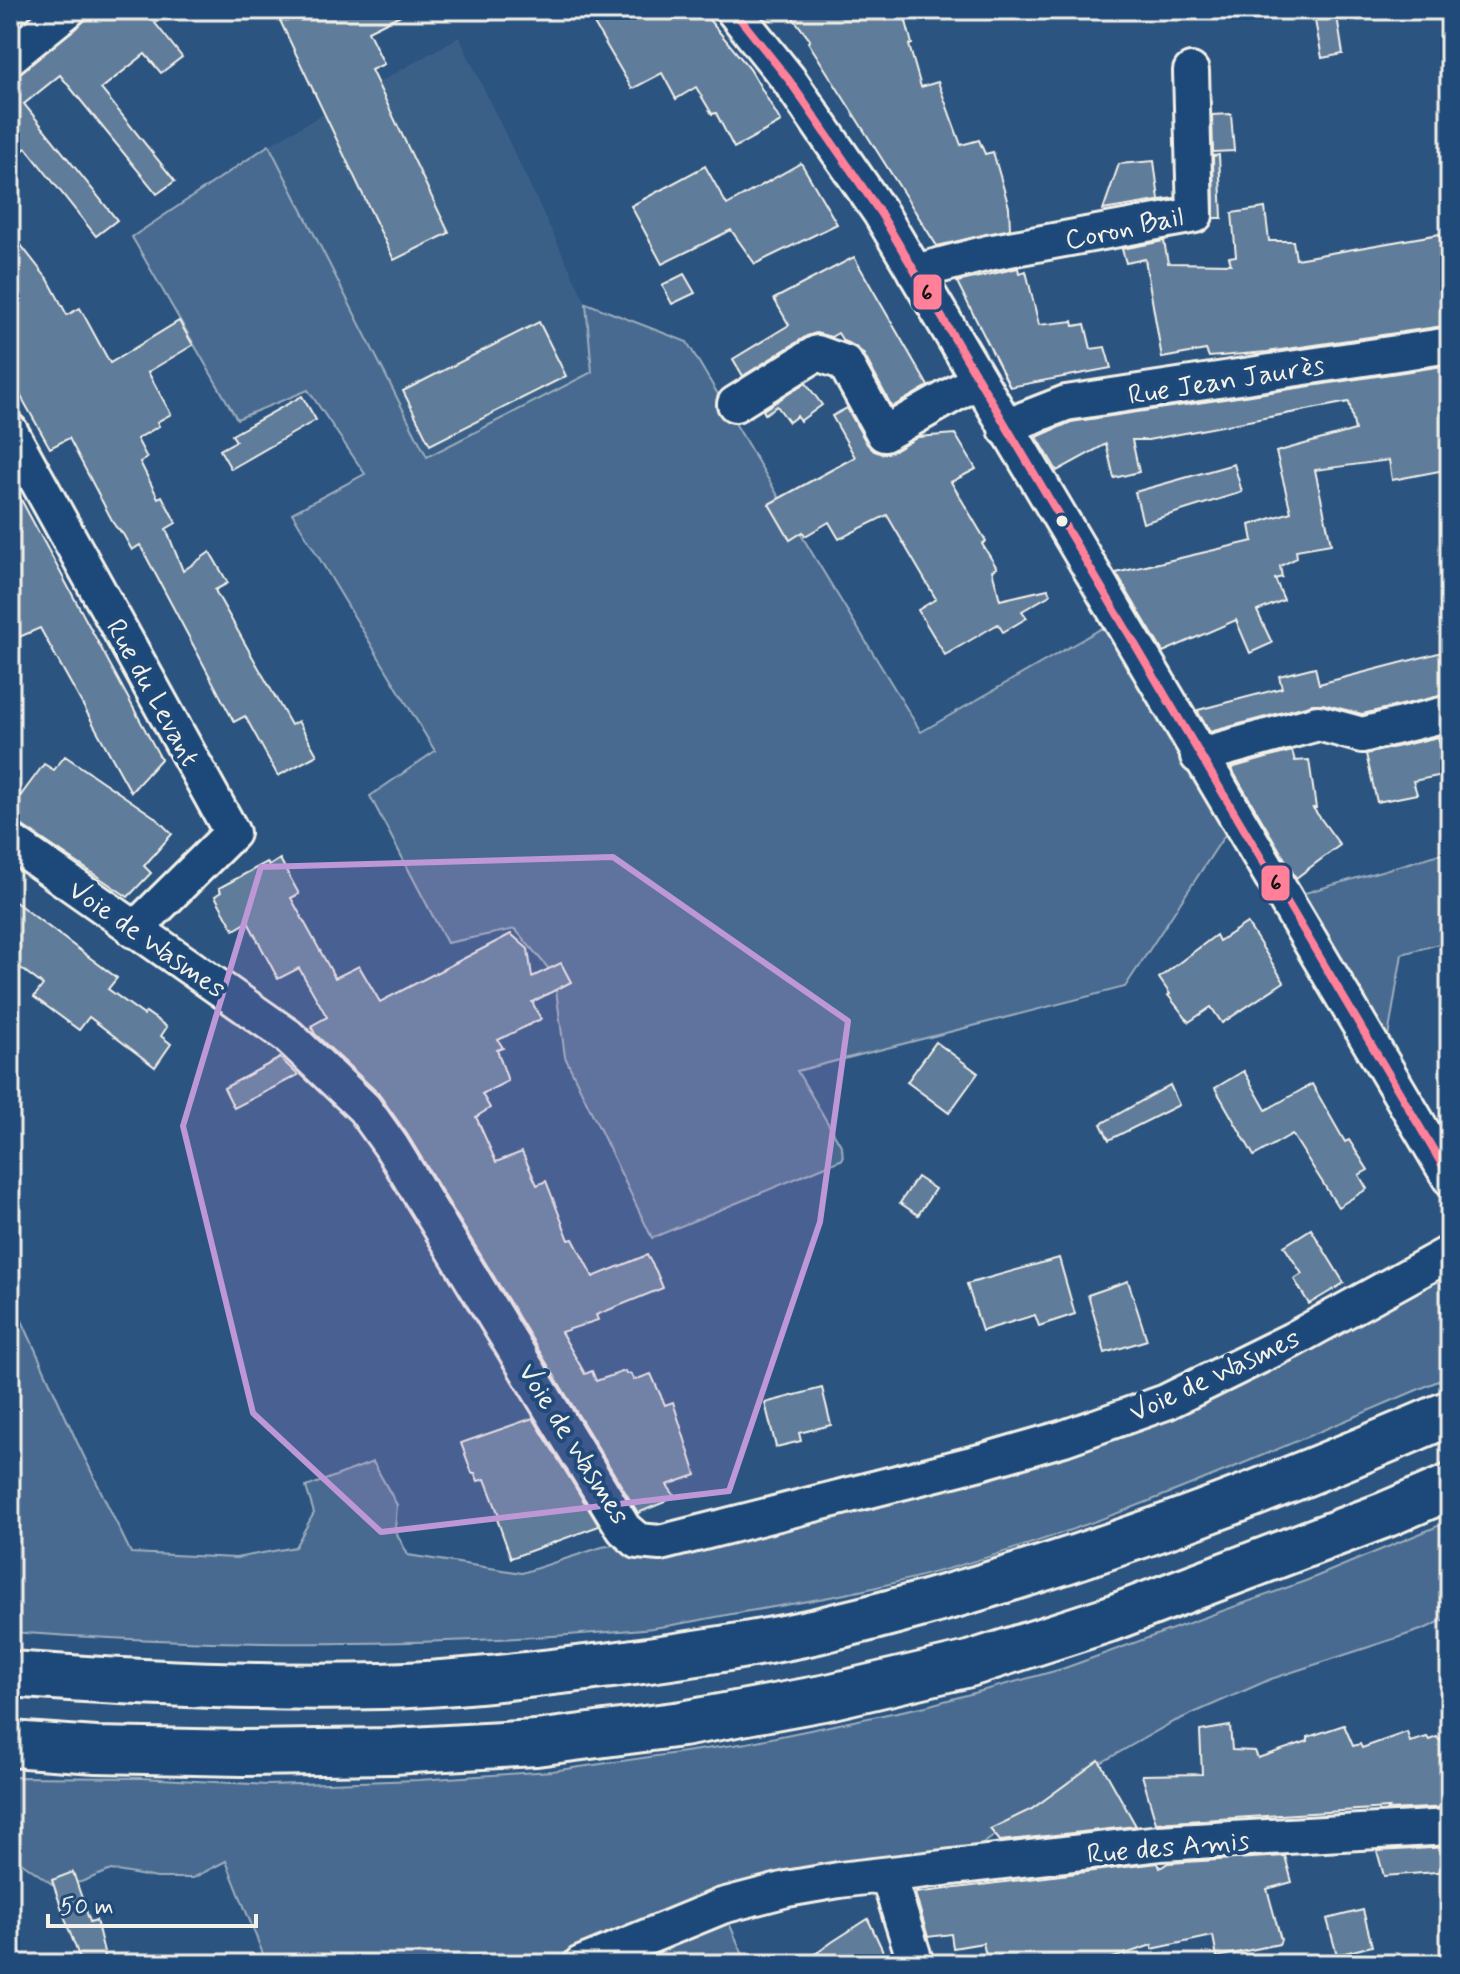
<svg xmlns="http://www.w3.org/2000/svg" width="1460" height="1974" viewBox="0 0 1460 1974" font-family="Mynerve,sans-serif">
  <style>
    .built { fill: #3b6088 }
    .green { fill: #496b90; stroke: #9eaebc; stroke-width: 2 }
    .building { fill: #5e7b9a; stroke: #f4f1e8; stroke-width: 2 }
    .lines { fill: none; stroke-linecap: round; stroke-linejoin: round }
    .minor-casing { stroke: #f4f1e8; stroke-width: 40 }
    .highway-casing { stroke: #f4f1e8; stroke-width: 50 }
    .minor { stroke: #1f4a7a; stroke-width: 34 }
    .highway { stroke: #1f4a7a; stroke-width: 44 }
    .bus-1-casing { stroke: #1f4a7a; stroke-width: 14 }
    .bus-1 { stroke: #ff8098; stroke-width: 8 }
    .marked { fill: #be98d6; fill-opacity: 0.2; stroke: #be98d6; stroke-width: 6; stroke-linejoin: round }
    .bus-dot { fill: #f4f1e8; stroke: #1f4a7a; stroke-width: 3 }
    .labels { text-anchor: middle; stroke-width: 8; stroke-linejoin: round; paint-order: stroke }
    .street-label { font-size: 28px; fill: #f4f1e8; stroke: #1f4a7a }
    .line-badge { stroke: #1f4a7a; stroke-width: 3 }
    .pale-badge-label { font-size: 22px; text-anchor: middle; font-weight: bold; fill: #111 }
  </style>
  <rect width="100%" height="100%" fill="#2c5481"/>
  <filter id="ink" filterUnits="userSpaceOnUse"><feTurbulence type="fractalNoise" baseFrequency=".0125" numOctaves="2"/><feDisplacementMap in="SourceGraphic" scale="16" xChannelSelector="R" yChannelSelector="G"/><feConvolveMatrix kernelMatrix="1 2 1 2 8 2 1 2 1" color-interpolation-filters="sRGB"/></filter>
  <g filter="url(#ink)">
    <polygon class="built" points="459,37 586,303 592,372 427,457 269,145"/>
    <g class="green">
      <polygon points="269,145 427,457 592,372 586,303 687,342 815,558 921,732 1118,619 1236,818 1125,987 797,1071 842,1147 843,1159 652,1238 565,1057 554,975 515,929 447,943 370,796 435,751 292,513 365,474 308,390 237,419 132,237"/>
      <polygon points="1450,851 1450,941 1402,954 1383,1067 1284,899"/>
      <path d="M1450,1274V1376C1263,1455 1076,1541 877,1587C832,1598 785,1605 738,1613C707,1618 675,1626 643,1629C437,1648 216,1647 10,1632V1294L77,1442L131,1553L236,1558L295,1547L314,1513L306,1487L373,1462L397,1505L395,1530L408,1555L522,1573L602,1547L638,1541L1064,1438L1409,1276Z"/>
      <polygon points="1450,1521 1450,1617 1424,1629 1271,1679 1171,1723 1078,1776 949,1868 722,1907 747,1964 267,1964 226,1861 193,1878 157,1878 111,1870 81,1882 52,1884 21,1862 10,1862 10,1777 142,1778 268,1785 419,1780 552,1771 747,1743 926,1706 1062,1669 1308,1580"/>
    </g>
    <g class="building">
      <polygon points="98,10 174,10 155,23 182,57 161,73 145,54 101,89 175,181 157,194 60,75 24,104 117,220 96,236 26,148 10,161 10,80"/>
      <polygon points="275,10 411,10 368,31 384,64 371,70 449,233 394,260"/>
      <polygon points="586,10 701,10 750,69 781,122 734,148 716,113 712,114 696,87 676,99 662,73 632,89"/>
      <polygon points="787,10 903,10 912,44 909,45 921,87 938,82 961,145 979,140 985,154 993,152 1009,207 1010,229 937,246 808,42 810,40"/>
      <polygon points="1313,10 1336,10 1343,54 1322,58"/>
      <polygon points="1231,114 1234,151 1213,152 1212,115"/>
      <polygon points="1219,155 1222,218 1214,218 1213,156"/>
      <polygon points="1154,161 1159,200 1175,198 1103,210 1119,164"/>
      <polygon points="801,163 837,224 755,264 731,230 662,264 631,206 705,166 727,205"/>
      <polygon points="1265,208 1269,241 1293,241 1296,259 1440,234 1441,243 1450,242 1450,325 1267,352 1209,357 1206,350 1162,358 1145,259 1126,263 1122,249 1164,241 1168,263 1231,264 1229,257 1236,256 1232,213"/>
      <polygon points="10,231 49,281 67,315 80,308 110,363 179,321 193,345 148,372 171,414 157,422 159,426 137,439 147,458 140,462 158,498 162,496 176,523 166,529 183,571 210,552 228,583 215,590 217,594 291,725 298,721 317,755 278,776 245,716 234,722 140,545 132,550 123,534 115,526 69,438 50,448 10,377"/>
      <polygon points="854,257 928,386 892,407 863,353 853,345 843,341 838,333 831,337 816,333 807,336 743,376 733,359 789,325 774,299"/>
      <polygon points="1018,268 1019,273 1026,271 1039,325 1073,321 1074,326 1085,324 1091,349 1105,347 1111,368 1010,387 957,282"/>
      <polygon points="684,274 695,293 672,304 662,285"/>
      <polygon points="539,322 566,376 430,445 403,391"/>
      <polygon points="1450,365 1450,422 1445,423 1450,469 1392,480 1389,460 1315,470 1331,544 1296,550 1297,558 1280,566 1282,577 1275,579 1284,600 1257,611 1272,643 1250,653 1236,620 1163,652 1116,573 1253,541 1250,525 1291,512 1276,452 1355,430 1349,402 1148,440 1132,440 1139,472 1114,478 1106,444 1057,471 1037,437 1071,422"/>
      <polygon points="806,383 822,405 800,421 797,416 789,422 777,406 765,414 763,410"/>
      <polygon points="302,396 316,420 231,469 220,450 236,441 232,435"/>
      <polygon points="847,408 867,444 874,451 883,454 894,451 918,437 955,434 976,469 951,482 986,541 982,544 997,568 992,570 1000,600 1048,589 1050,595 1022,611 1027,618 1003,632 998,624 945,655 918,610 936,599 887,515 839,539 829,522 805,536 803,532 790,540 769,504 855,457 832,416"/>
      <polygon points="1234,464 1242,492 1143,523 1135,492"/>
      <polygon points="10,479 161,759 131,792 40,628 10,641"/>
      <polygon points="1450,650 1450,694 1362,714 1323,704 1313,704 1210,732 1199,714 1198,710 1282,688 1279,676 1315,667 1319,684"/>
      <polygon points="1438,737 1448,774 1413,781 1417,794 1377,802 1366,754"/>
      <polygon points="1292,751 1295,761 1309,760 1316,808 1313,808 1340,845 1296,878 1231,768"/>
      <polygon points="65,756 156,818 172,834 144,866 151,873 128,897 21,825 10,821 10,810 44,764 54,770"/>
      <polygon points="280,859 299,894 291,898 335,978 359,966 380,1002 511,934 528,949 532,977 561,963 571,982 532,1002 541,1019 498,1040 503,1048 497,1050 508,1081 482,1094 490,1108 476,1117 496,1162 522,1152 537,1185 546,1181 569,1240 573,1239 593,1277 647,1255 656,1271 663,1288 596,1315 598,1320 561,1332 585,1374 592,1371 596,1381 625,1371 626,1374 631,1374 634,1380 651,1374 665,1405 673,1402 696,1475 667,1485 674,1495 665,1502 638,1513 407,1134 378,1093 315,1034 311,1026 327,1017 299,968 278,979 248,922 234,930 215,896 221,892 219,888 267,862 269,866"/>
      <polygon points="10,898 117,978 108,989 144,1015 146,1012 167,1027 161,1036 171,1044 155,1067 89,1017 79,1030 34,997 43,985 10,960"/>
      <polygon points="1247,923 1284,982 1222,1023 1211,1007 1189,1022 1168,995 1170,994 1159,978 1216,935 1219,941"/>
      <polygon points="936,1042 978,1073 949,1113 907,1082"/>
      <polygon points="280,1058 298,1075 234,1108 224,1088"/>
      <polygon points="1244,1071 1266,1110 1312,1084 1345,1142 1349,1140 1368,1170 1359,1175 1367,1189 1338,1207 1292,1134 1254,1156 1215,1088"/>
      <polygon points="1170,1085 1179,1105 1109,1140 1101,1124"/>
      <polygon points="917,1177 935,1189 918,1215 900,1203"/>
      <polygon points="1311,1229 1344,1283 1309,1304 1294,1279 1302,1274 1284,1246"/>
      <polygon points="1059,1258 1075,1314 1039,1326 1035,1315 982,1331 967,1284"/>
      <polygon points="1128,1281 1147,1340 1105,1353 1088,1295"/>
      <polygon points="822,1388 831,1425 799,1433 801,1441 776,1447 765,1403"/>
      <polygon points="533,1418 599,1526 511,1558 497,1519 500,1518 485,1479 478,1481 475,1473 472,1473 461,1443"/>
      <polygon points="1344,1725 1353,1746 1360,1744 1362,1748 1407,1732 1410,1742 1427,1737 1429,1740 1437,1737 1440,1741 1443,1739 1450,1753 1450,1807 1387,1810 1389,1808 1156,1823 1142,1775 1202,1774 1200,1731 1230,1726 1232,1750 1255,1751 1258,1758 1308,1741 1308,1737"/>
      <polygon points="1099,1760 1136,1826 1000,1841 990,1829 1032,1809"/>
      <polygon points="1450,1847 1450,1871 1384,1876 1377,1851"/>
      <polygon points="1285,1856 1292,1882 1267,1889 1281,1940 1279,1944 1217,1957 1213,1936 1152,1949 1152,1945 1095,1964 1019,1964 1018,1959 988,1964 983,1943 953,1948 951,1934 928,1937 915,1893 1158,1863 1160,1868 1168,1863"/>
      <polygon points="73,1872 90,1922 96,1920 107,1964 82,1964 69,1930 52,1880"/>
      <polygon points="1363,1910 1372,1946 1337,1955 1327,1919"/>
      <polygon points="868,1919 889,1964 802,1964 832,1942"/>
    </g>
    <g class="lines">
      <defs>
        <g id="minor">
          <polyline points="733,10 789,80 881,214 1450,1178"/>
          <polyline points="10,57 68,10"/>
          <polyline points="915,272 988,253 1195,215 1191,71"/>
          <polyline points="735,404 817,353 845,363 884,434 977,381"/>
          <polyline points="1006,429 1025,419 1066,403 1450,345"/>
          <polyline points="10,431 232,833 134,930"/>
          <polyline points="1198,756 1318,723 1362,735 1450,713"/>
          <polyline points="10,841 288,1036 364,1108 391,1146 624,1529 638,1541 660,1543 984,1461 1064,1438 1166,1402 1292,1340 1450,1253"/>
          <polyline points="888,1876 916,1964"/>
          <polyline points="581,1964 722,1906 787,1889 839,1880 1160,1843 1450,1827"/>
        </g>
        <g id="highway">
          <path d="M10,1674C134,1683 258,1689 382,1686C459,1684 536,1674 612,1665C680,1656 750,1646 817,1631C1035,1580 1245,1502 1450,1413"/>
          <polyline points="10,1744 96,1750 243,1753 393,1751 536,1743 682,1724 828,1697 969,1664 1109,1619 1387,1514 1450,1487"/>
        </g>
      </defs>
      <use href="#minor" class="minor-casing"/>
      <use href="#highway" class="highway-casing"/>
      <use href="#minor" class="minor"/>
      <use href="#highway" class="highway"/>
      <defs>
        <polyline id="bus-1" points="733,10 789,80 881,214 1450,1178"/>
      </defs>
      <use href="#bus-1" class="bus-1-casing"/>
      <use href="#bus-1" class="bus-1"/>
    </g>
  </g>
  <path class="marked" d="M613,857L848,1021L820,1222L729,1491L381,1532L253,1413L183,1126L261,867Z"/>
  <circle class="bus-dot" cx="1062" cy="521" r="7"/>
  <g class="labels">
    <g class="street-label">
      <text transform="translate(1124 227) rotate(-12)" y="10">Coron Bail</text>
      <text transform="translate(1226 379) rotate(-9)" y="10">Rue Jean Jaurès</text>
      <text transform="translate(154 692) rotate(61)" y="10">Rue du Levant</text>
      <text transform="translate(148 938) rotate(35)" y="10">Voie de Wasmes</text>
      <text transform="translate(1214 1374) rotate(-25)" y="10">Voie de Wasmes</text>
      <text transform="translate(575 1443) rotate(58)" y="10">Voie de Wasmes</text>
      <text transform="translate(1168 1846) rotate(-5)" y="10">Rue des Amis</text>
    </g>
  </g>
  <g class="line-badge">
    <rect x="912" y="273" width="31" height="38" rx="8" fill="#ff8098"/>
    <rect x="1260" y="864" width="31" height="38" rx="8" fill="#ff8098"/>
  </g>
  <g class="pale-badge-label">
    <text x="927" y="300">6</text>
    <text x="1276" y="890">6</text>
  </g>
  <rect width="1460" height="1974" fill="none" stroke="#1f4a7a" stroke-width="40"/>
  <rect x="20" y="20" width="1420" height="1934" fill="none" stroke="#f4f1e8" stroke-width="3" filter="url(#ink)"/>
  <path d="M48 1914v12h208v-12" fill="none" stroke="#f4f1e8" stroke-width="4"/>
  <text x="60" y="1914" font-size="24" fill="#f4f1e8" stroke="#1f4a7a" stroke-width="6" paint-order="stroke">50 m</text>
</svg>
